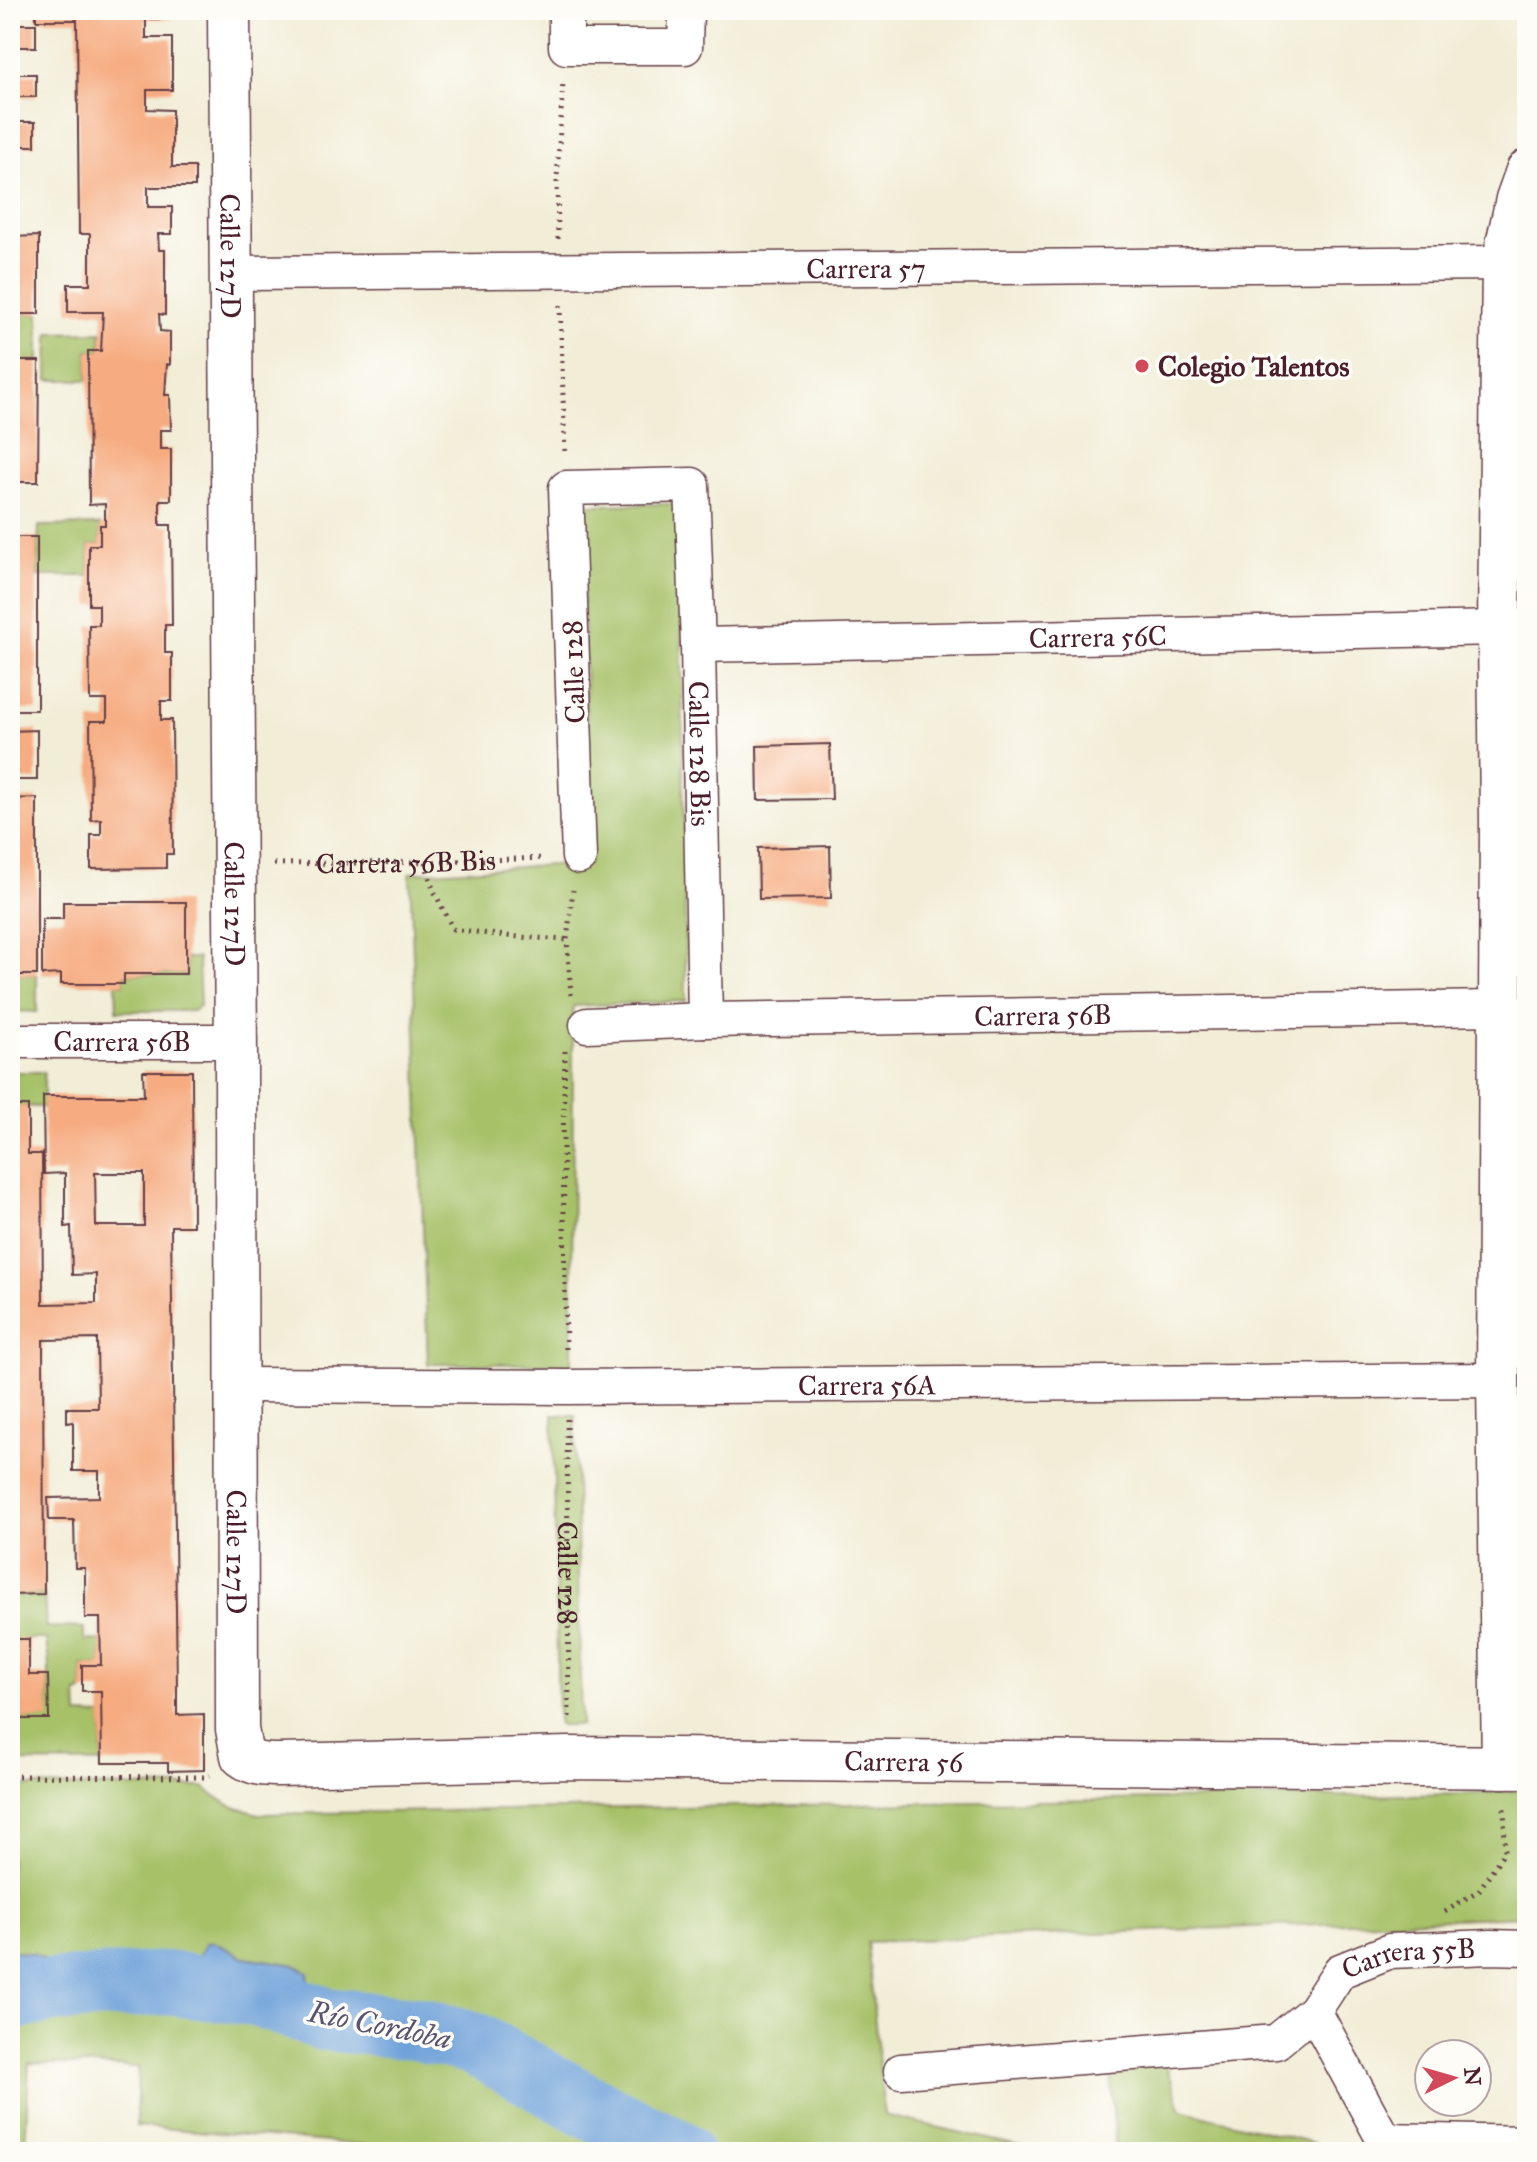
<svg xmlns="http://www.w3.org/2000/svg" width="1537" height="2162" viewBox="0 0 1537 2162" font-family="'IM FELL Great Primer',serif">
  <style>
    .green { fill: #a6c168; stroke: #78704a; stroke-width: 2; fill-rule: evenodd }
    .water { fill: #6ea1d9; stroke: #5c6082; stroke-width: 2 }
    .lines { fill: none; stroke-linecap: round; stroke-linejoin: round }
    .river { stroke: #6ea1d9; stroke-width: 64 }
    .building { fill: #f6ab80; fill-rule: evenodd }
    .minor-casing { stroke: #633e45; stroke-width: 37 }
    .tertiary-casing { stroke: #633e45; stroke-width: 45 }
    .path { stroke: #633e45; stroke-width: 5; stroke-dasharray: 2 6; stroke-linecap: butt }
    .minor { stroke: #fff; stroke-width: 34 }
    .tertiary { stroke: #fff; stroke-width: 42 }
    .poi-dot { fill: #d1495b; stroke: #fdfcf7; stroke-width: 3 }
    .labels { text-anchor: middle; stroke-width: 7; stroke-linejoin: round; paint-order: stroke }
    .street-label { font-size: 28px; fill: #4a1f2b; stroke: #fdfcf7 }
    .poi-label { font-size: 28px; font-weight: bold; fill: #4a1f2b; stroke: #fdfcf7; text-anchor: start }
    .water-label { font-size: 30px; font-style: italic; fill: #585371; stroke: #fdfcf7 }
  </style>
  <rect width="100%" height="100%" fill="#fdfcf7"/>
  <filter id="ink" filterUnits="userSpaceOnUse"><feTurbulence type="fractalNoise" baseFrequency=".0125" numOctaves="2"/><feDisplacementMap in="SourceGraphic" scale="16" xChannelSelector="R" yChannelSelector="G"/><feConvolveMatrix kernelMatrix="1 2 1 2 8 2 1 2 1" color-interpolation-filters="sRGB"/></filter>
  <filter id="wash" filterUnits="userSpaceOnUse"><feTurbulence type="fractalNoise" baseFrequency=".006" numOctaves="4" result="noise"/><feDisplacementMap in="SourceGraphic" scale="32" xChannelSelector="R" yChannelSelector="G"/><feGaussianBlur stdDeviation="1.8" result="paint"/><feColorMatrix in="noise" values="0 0 0 0 0 0 0 0 0 0 0 0 0 0 0 0 0 1.4 0 .05"/><feComposite in="paint" operator="in"/></filter>
  <g filter="url(#wash)">
    <rect width="100%" height="100%" fill="#f2edd7"/>
    <g class="green">
      <polygon points="10,314 39,314 39,361 18,361 18,403 10,403"/>
      <polygon points="101,332 101,351 88,351 88,380 48,380 49,333"/>
      <polygon points="680,504 686,1001 573,1006 572,1364 428,1364 410,873 590,863 581,505"/>
      <polygon points="100,525 100,545 89,545 89,576 37,576 39,526"/>
      <polygon points="186,958 198,958 200,1006 193,1011 117,1011 116,984 124,984 124,974 186,974"/>
      <polygon points="10,975 37,975 37,1012 10,1011"/>
      <polygon points="10,1072 44,1072 44,1107 10,1106"/>
      <polygon points="553,1415 575,1415 581,1725 558,1725"/>
      <polygon points="44,1594 46,1627 84,1628 84,1640 101,1641 101,1665 82,1665 82,1691 77,1693 78,1715 102,1716 102,1763 10,1762 10,1719 48,1718 49,1666 46,1639 10,1639 10,1595"/>
      <path d="M10,1786L204,1787C223,1804 234,1808 259,1814L1468,1794L1527,1790V1916L867,1942L884,2115L1045,2152H451L136,2126L138,2067L29,2063L25,2152H10V2010L26,2005L40,1982L47,1977L46,1961L35,1954L10,1951ZM213,1942L244,1957L295,1965L304,1995L272,1996L248,1987H233Z"/>
      <polygon points="1165,2061 1181,2110 1350,2152 1116,2152 1110,2066"/>
    </g>
    <g class="water">
      <polygon points="213,1942 244,1957 295,1965 308,1972 309,1985 304,1995 272,1996 248,1987 233,1987 212,1981 193,1973 194,1963 206,1943"/>
      <polygon points="10,1951 35,1954 46,1961 47,1978 40,1982 26,2005 10,2010"/>
    </g>
    <g class="lines">
      <polyline class="river" points="10,1999 51,1991 167,1983 254,1994 324,2019 415,2028 473,2043 596,2110 680,2152"/>
    </g>
    <g id="blocks">
      <g class="building">
        <polygon points="36,10 172,10 172,19 146,19 146,38 172,38 172,90 147,90 147,109 172,110 172,167 195,167 195,187 148,187 148,207 172,207 172,234 158,234 159,250 165,250 165,315 159,314 160,331 170,332 170,365 167,364 165,395 170,395 171,430 160,430 160,449 171,449 171,500 160,500 160,525 171,525 172,625 165,625 165,653 172,653 172,701 161,701 161,720 172,720 173,854 166,854 166,868 91,869 91,835 101,835 101,819 91,820 90,721 107,721 107,700 90,700 89,625 99,625 99,605 89,605 89,545 100,545 100,525 105,525 105,504 89,505 88,351 101,351 103,312 68,312 68,284 90,284 90,234 79,234 77,20 36,20"/>
        <polygon points="1447,10 1518,10 1518,16 1447,14"/>
        <rect x="10" y="24" width="26" height="23"/>
        <rect x="10" y="74" width="26" height="23"/>
        <polygon points="10,122 35,122 35,146 14,146 15,169 10,169"/>
        <polygon points="39,236 39,314 10,314 10,237"/>
        <polygon points="18,361 39,361 38,482 10,482 10,403 18,403"/>
        <rect x="10" y="537" width="27" height="173"/>
        <polygon points="37,730 37,780 10,780 10,731"/>
        <polygon points="830,744 832,799 758,800 757,746"/>
        <polygon points="37,798 37,975 10,975 10,799"/>
        <polygon points="830,846 831,898 759,899 758,848"/>
        <polygon points="63,902 186,902 186,974 124,974 124,984 61,984 61,974 42,975 42,919 63,919"/>
        <path d="M143,1071H192L193,1226H171L177,1688V1715L204,1714V1770L168,1771V1763H102L101,1691H82V1665H101L100,1618H85V1568H75L74,1520H49L48,1498L99,1497V1471H73V1422L67,1423V1408H98L97,1339L43,1340L44,1594L10,1595V1106H28V1154H42L43,1304L96,1303V1274L72,1275L71,1226L65,1227V1173L44,1174L43,1096H144ZM95,1173H144V1226H96Z"/>
        <polygon points="10,1639 29,1639 29,1675 48,1675 49,1719 10,1719"/>
      </g>
    </g>
  </g>
  <g filter="url(#ink)">
    <use href="#blocks" fill-opacity="0" stroke="#633e45" stroke-width="2"/>
    <g class="lines">
      <defs>
        <g id="minor">
          <polyline points="566,10 566,47 685,47 686,10"/>
          <path id="s3" d="M230,273L1503,263"/>
          <path id="s4" d="M698,645L1499,628"/>
          <path id="s5" d="M579,857L566,488L692,485L698,645L705,1020"/>
          <path id="s6" d="M587,1025L705,1020L1499,1008"/>
          <path id="s7" d="M10,1041H236"/>
          <path id="s8" d="M235,1385L566,1387L1498,1380"/>
          <polyline points="1314,2011 1384,2140 1527,2143"/>
          <path id="s9" d="M901,2071L1276,2042L1314,2011L1340,1971L1390,1951L1491,1947L1527,1948"/>
        </g>
        <g id="tertiary">
          <path id="s10" d="M229,10L236,1057L237,1729L242,1756C254,1765 265,1765 280,1765L569,1758L1527,1767"/>
          <polyline points="1503,1767 1498,1380 1501,821 1499,628 1503,263 1517,199 1527,171"/>
        </g>
      </defs>
      <use href="#minor" class="minor-casing"/>
      <use href="#tertiary" class="tertiary-casing"/>
      <g class="path">
        <polyline points="558,239 557,178 563,81"/>
        <polyline points="560,305 565,455"/>
        <polyline points="425,862 433,889 453,929 505,936 567,940"/>
        <path id="s1" d="M274,864L425,862L544,858"/>
        <polyline points="571,995 567,940 573,890"/>
        <polyline points="565,1051 563,1147 566,1353"/>
        <path id="s2" d="M567,1419L569,1721"/>
        <polyline points="10,1776 205,1777 210,1775"/>
        <polyline points="1445,1912 1479,1890 1505,1851 1504,1804"/>
      </g>
      <use href="#minor" class="minor"/>
      <use href="#tertiary" class="tertiary"/>
    </g>
  </g>
  <circle class="poi-dot" cx="1142" cy="366" r="8"/>
  <g class="labels">
    <g class="street-label">
      <text dy="10" stroke="none"><textPath href="#s10" startOffset="246">Calle 127D</textPath></text>
      <text dy="10" stroke="none"><textPath href="#s3" startOffset="636">Carrera 57</textPath></text>
      <text dy="10" stroke="none"><textPath href="#s4" startOffset="400">Carrera 56C</textPath></text>
      <text transform="translate(573 672) rotate(-92)" y="10">Calle 128</text>
      <text dy="10" stroke="none"><textPath href="#s5" startOffset="764">Calle 128 Bis</textPath></text>
      <text dy="10" stroke="none"><textPath href="#s1" startOffset="132">Carrera 56B Bis</textPath></text>
      <text dy="10" stroke="none"><textPath href="#s10" startOffset="894">Calle 127D</textPath></text>
      <text dy="10" stroke="none"><textPath href="#s6" startOffset="456">Carrera 56B</textPath></text>
      <text dy="10" stroke="none"><textPath href="#s7" startOffset="112">Carrera 56B</textPath></text>
      <text dy="10" stroke="none"><textPath href="#s8" startOffset="632">Carrera 56A</textPath></text>
      <text dy="10" stroke="none"><textPath href="#s10" startOffset="1542">Calle 127D</textPath></text>
      <text dy="10" stroke="none"><textPath href="#s2" startOffset="154">Calle 128</textPath></text>
      <text dy="10" stroke="none"><textPath href="#s10" startOffset="2410">Carrera 56</textPath></text>
      <text dy="10" stroke="none"><textPath href="#s9" startOffset="544">Carrera 55B</textPath></text>
    </g>
    <g class="poi-label">
      <text x="1158" y="376">Colegio Talentos</text>
    </g>
    <g class="water-label">
      <text transform="translate(380 2025) rotate(11)" y="10">Río Cordoba</text>
    </g>
  </g>
  <rect width="1537" height="2162" fill="none" stroke="#fdfcf7" stroke-width="40"/>
  <g transform="translate(1453 2078) rotate(85)"><circle r="38" fill="#fdfcf7" stroke="#b5a4a5" stroke-width="2"/>
  <path d="M0-6L14 30L0 20L-14 30Z" fill="#d1495b"/>
  <text y="-12" font-size="22" font-weight="bold" text-anchor="middle" fill="#4a1f2b">N</text>
  </g>
</svg>
